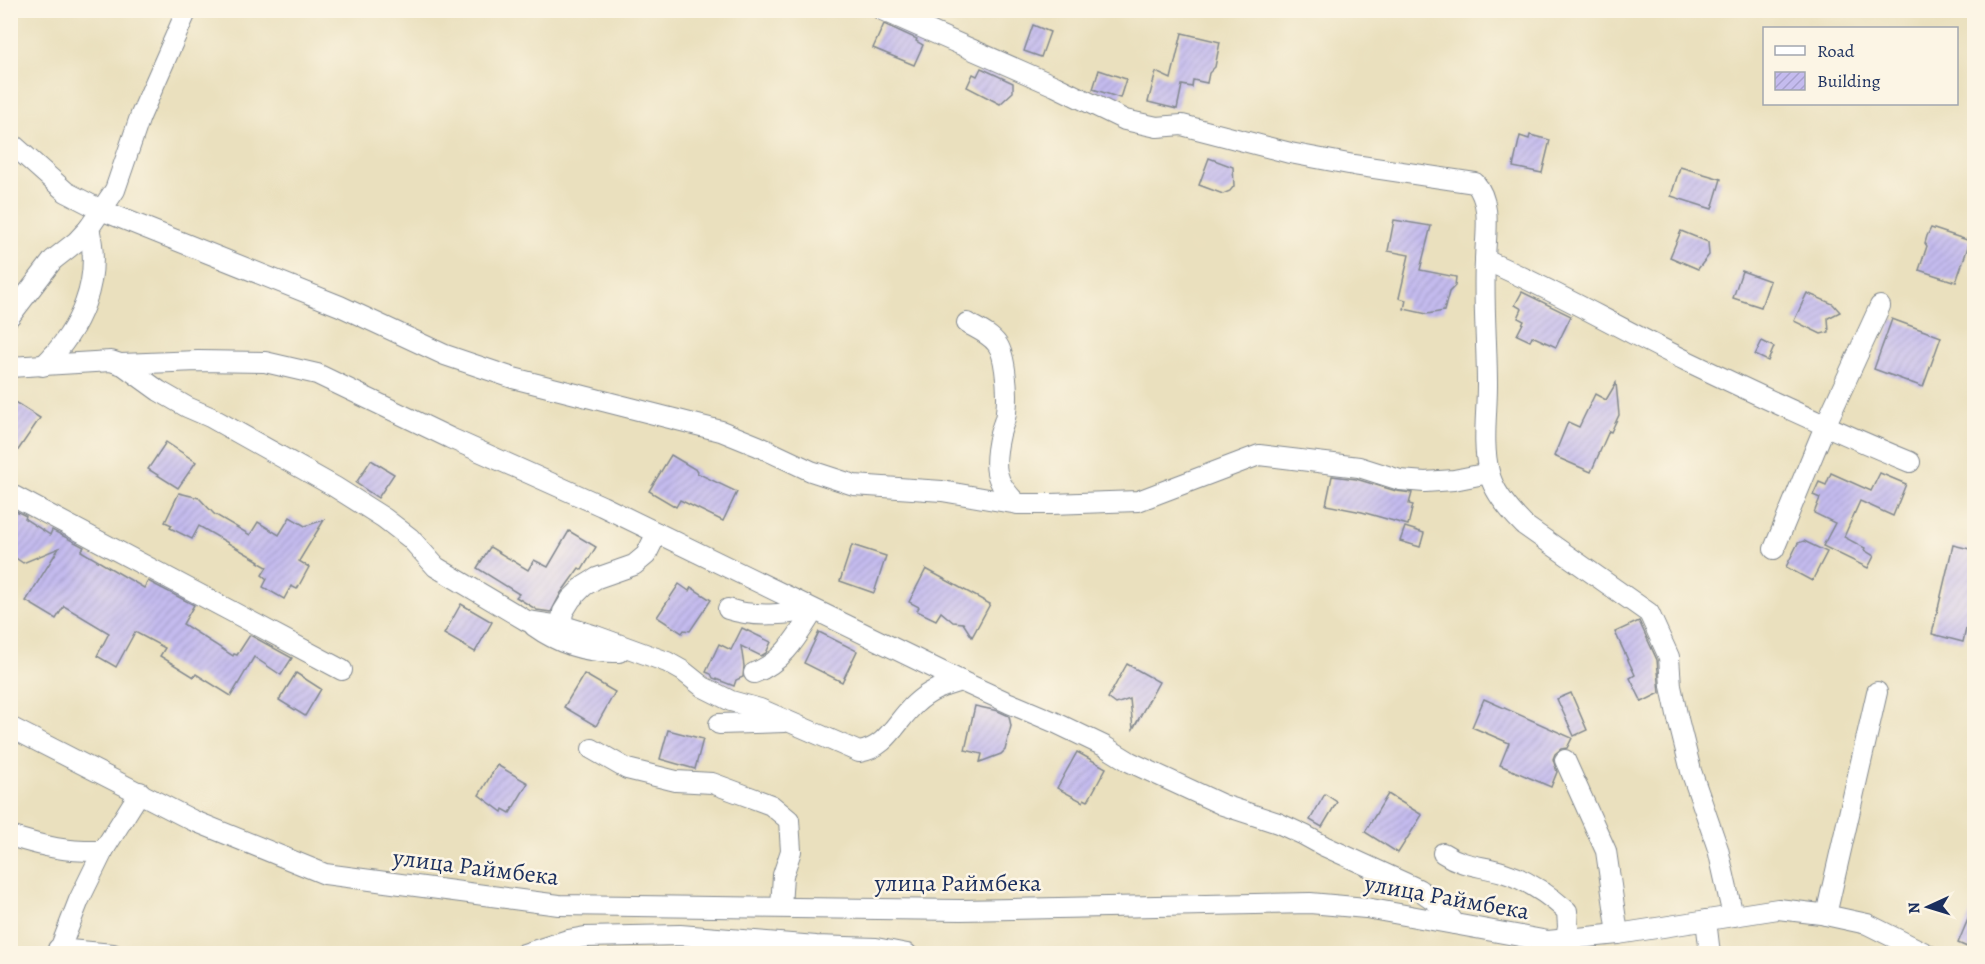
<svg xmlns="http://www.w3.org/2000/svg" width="1985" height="964" viewBox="0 0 1985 964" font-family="Alegreya,serif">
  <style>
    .building { fill: url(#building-hatch) }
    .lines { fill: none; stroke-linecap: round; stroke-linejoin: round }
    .minor-casing { stroke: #82888e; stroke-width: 22 }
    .minor { stroke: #fff; stroke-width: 20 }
    .labels { text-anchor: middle; stroke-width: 5; stroke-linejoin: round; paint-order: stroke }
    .street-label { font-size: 24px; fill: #1b2f5e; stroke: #fcf5e5 }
  </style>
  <defs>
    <pattern id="building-hatch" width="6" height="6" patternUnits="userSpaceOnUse" patternTransform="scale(1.5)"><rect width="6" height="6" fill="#c4bbee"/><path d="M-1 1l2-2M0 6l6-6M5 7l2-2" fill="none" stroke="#a8a1ce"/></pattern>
  </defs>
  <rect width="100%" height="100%" fill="#fcf5e5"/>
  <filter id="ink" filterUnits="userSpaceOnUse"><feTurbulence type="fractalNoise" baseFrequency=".0167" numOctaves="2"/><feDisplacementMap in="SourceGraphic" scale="12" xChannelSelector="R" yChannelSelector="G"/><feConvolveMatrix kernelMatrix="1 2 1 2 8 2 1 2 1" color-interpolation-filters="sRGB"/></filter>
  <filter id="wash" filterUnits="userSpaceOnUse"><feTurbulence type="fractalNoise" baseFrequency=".008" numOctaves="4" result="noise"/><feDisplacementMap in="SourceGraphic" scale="24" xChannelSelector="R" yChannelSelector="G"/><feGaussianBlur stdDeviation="1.35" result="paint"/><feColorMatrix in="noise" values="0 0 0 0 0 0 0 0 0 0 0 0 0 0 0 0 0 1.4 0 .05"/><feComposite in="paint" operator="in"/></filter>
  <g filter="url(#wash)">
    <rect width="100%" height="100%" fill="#eae0be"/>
    <g id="blocks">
      <g class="building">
        <polygon points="884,24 917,39 916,41 923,45 914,65 873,48"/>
        <polygon points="1033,25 1050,32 1041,57 1024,51"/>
        <polygon points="1182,33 1220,42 1215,67 1209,73 1207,83 1193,80 1192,87 1182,85 1177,109 1148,102 1156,72 1171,79"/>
        <polygon points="981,68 1013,83 1013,92 1000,104 967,87 973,74 977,76"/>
        <polygon points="1099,70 1126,79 1120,98 1093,89"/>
        <polygon points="1530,135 1550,140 1542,173 1513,167 1520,136 1529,139"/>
        <polygon points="1209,158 1233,167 1234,186 1230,191 1223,194 1199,185"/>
        <polygon points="1680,167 1721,179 1712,209 1671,196"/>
        <polygon points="1394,220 1431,226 1420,270 1456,277 1455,286 1449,292 1444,311 1427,314 1404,309 1406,300 1399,298 1409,255 1388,251"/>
        <polygon points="1931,228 1970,241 1956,282 1919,270 1927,246 1925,243 1927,236"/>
        <polygon points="1681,231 1708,242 1709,255 1698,269 1670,257"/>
        <polygon points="1742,271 1770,281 1761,307 1733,298"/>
        <polygon points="1522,292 1571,316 1556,347 1532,336 1530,341 1517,335 1524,321 1518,318 1522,309 1515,305"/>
        <polygon points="1807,293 1833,304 1840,312 1828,318 1829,332 1821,334 1794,321"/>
        <polygon points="1892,319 1941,337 1923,387 1874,369"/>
        <polygon points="1762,341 1774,347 1768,361 1755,355"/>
        <polygon points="1616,383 1619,415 1611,432 1609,431 1591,472 1554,456 1568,422 1579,427 1595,394 1606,400"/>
        <polygon points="10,399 40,418 10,462"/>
        <polygon points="166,442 196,462 178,488 148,469"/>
        <polygon points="671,455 698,471 697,473 737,492 723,521 680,500 676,507 649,491"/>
        <polygon points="371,460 394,474 378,498 356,483"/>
        <polygon points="1831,473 1871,491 1880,473 1906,484 1893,516 1860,501 1844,537 1865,548 1864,550 1874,556 1868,568 1823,546 1835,523 1814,513 1820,498 1813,495 1819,482 1826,485"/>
        <polygon points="1332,476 1356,479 1396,491 1412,493 1409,504 1413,505 1408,525 1362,512 1326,505"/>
        <polygon points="179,493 199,498 214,514 250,535 258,522 279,535 290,517 305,526 324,520 299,561 309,567 297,589 291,586 284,599 263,587 267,579 262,575 267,567 258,562 259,561 199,526 192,539 170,528 172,525 165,522"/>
        <polygon points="10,508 26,516 25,519 50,535 52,530 84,547 81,551 144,588 148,581 194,605 183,624 233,656 234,654 237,655 250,635 292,658 281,675 254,657 231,696 196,674 194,677 160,656 165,648 135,632 116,667 97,656 109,633 64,606 56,619 26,601 59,548 23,563 10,554"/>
        <polygon points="1405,527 1424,533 1420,547 1400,541"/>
        <polygon points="569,531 596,547 582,570 579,568 561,593 551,612 537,610 516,597 519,594 477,568 490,547 528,570 534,560 548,567"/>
        <polygon points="1804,541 1827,552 1812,581 1786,567 1798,543"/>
        <polygon points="852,545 886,556 874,593 840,581"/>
        <polygon points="1953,545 1974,550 1974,631 1966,629 1963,642 1932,634"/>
        <polygon points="926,569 990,604 972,637 963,623 953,622 941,612 936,620 917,611 919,607 909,602"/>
        <polygon points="679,584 689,591 691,587 711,600 690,631 684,630 682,633 657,617"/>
        <polygon points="461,604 492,622 475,652 444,634"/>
        <polygon points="1639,621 1657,660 1660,693 1642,702 1630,678 1635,675 1615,632"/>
        <polygon points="742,628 771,642 766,653 761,656 741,646 744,666 743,677 736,680 734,686 713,678 711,674 706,672 719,644 731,650"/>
        <polygon points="819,632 857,651 842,682 804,663"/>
        <polygon points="1127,664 1159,682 1133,729 1130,699 1116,704 1108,698"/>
        <polygon points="296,673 321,689 305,716 279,700"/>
        <polygon points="584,674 615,692 596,726 564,707"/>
        <polygon points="1571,693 1587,730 1574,736 1557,699"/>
        <polygon points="1484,699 1572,738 1567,748 1561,749 1555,754 1553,759 1557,772 1551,787 1500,765 1509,743 1472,727"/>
        <polygon points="975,706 998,711 1009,716 1011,726 1005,750 1001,754 980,762 982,754 965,750"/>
        <polygon points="668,730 703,739 695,769 660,759"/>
        <polygon points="1077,752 1106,768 1088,801 1084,799 1083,802 1057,788"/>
        <polygon points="497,765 528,783 510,813 503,809 502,812 479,795"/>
        <polygon points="1325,794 1337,802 1322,827 1310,820"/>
        <polygon points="1388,794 1422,815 1398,853 1365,832"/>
        <polygon points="1974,905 1974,950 1958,943"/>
      </g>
    </g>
  </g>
  <g filter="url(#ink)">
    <use href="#blocks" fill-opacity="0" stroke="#82888e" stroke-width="1.5"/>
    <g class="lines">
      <defs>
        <g id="minor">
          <path d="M882,10L1055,86L1125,120L1157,127L1182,125L1290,153L1354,165L1475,183C1493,204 1485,236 1485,262C1483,303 1487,344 1487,385C1487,414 1482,445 1489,472C1493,492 1510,511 1524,525L1649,613L1669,657L1671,686L1678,719L1691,771L1718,849L1733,916"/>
          <polyline points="10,142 66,192 101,210 340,306 445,355 513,378 721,431 758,446 811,471 854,485 942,491 1018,504 1051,504 1138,501 1259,455 1359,467 1400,480 1425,482 1454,480 1489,473"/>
          <path d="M1485,260C1555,290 1620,329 1689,362C1762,397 1835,431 1910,462"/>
          <polyline points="10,316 53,260 76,242 89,228 115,190 140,117 187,10"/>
          <path d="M967,323C977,329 990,334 997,344C1002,350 1004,363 1005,370C1007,384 1008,398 1006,412C1006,419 1002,426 1000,434C993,465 993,482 1018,504"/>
          <polyline points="121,364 198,361 265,362 317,374 450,438 602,506 961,681 1009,703 1054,722 1104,746 1130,762 1223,805 1278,823 1304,835 1324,846 1418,889 1441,905 1455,924"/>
          <path d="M43,366C81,329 102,281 89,228"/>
          <path d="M10,367L111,361L123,365L159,391L187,407L210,417L335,487L384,518L410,538L436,567L527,621L567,627L593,635L667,662L683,671L703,687L731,701L760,709L859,752C887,748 896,721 915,704C929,691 942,686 961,681"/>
          <polyline points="10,494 342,670"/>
          <polyline points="1774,549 1825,426 1880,306"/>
          <path d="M728,609C755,618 785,614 814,610"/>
          <path d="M534,626C559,644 588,653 619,652"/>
          <polyline points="561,626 563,612 571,599 584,586 597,578 634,565 646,555 657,533"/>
          <path d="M754,673C784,662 798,635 814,610"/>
          <polyline points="719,724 784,722"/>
          <polyline points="10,727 192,820 325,874 559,905 961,910 1310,903 1366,908 1548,941 1618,934 1778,909 1821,914 1867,924 1927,954"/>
          <polyline points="592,749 627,769 676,781 712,783 739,793 771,805 789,820 791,851 783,875 781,907"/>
          <polyline points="1565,760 1606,851 1618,934"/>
          <path d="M10,836C45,847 67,852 103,851"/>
          <path d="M1443,853C1464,867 1479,865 1502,872C1525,879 1549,895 1567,911L1568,927L1566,939"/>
          <polyline points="1826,915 1877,692"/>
          <polyline points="1706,920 1710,954"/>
          <polyline points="58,949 113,954"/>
          <polyline points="58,954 79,900 103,851 140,792"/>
          <polyline points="524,954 568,940 585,937 680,935 816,946 876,948 907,954"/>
        </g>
      </defs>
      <use href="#minor" class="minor-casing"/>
      <use href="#minor" class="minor"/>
    </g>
  </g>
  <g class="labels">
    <g class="street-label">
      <text transform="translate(476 867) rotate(7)" y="8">улица Раймбека</text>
      <text x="958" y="891">улица Раймбека</text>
      <text transform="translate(1447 897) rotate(10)" y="8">улица Раймбека</text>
    </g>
  </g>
  <rect width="1985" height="964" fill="none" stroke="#fcf5e5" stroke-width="36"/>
  <rect x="1763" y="27" width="195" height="78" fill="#fcf5e5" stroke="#a2a6af" stroke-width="1.5"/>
  <rect x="1775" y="46" width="30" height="9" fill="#ffffff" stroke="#a2a6af" stroke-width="1.5"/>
  <text x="1817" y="57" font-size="18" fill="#1b2f5e">Road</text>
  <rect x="1775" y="72" width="30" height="18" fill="url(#building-hatch)" stroke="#a2a6af" stroke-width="1.5"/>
  <text x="1817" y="87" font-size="18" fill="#1b2f5e">Building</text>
  <g transform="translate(1928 907) rotate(266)" stroke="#fcf5e5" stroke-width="4.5" paint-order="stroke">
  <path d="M0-4.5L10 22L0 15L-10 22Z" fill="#1b2f5e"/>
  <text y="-9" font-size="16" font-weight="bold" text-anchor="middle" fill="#1b2f5e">N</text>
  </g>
</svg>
